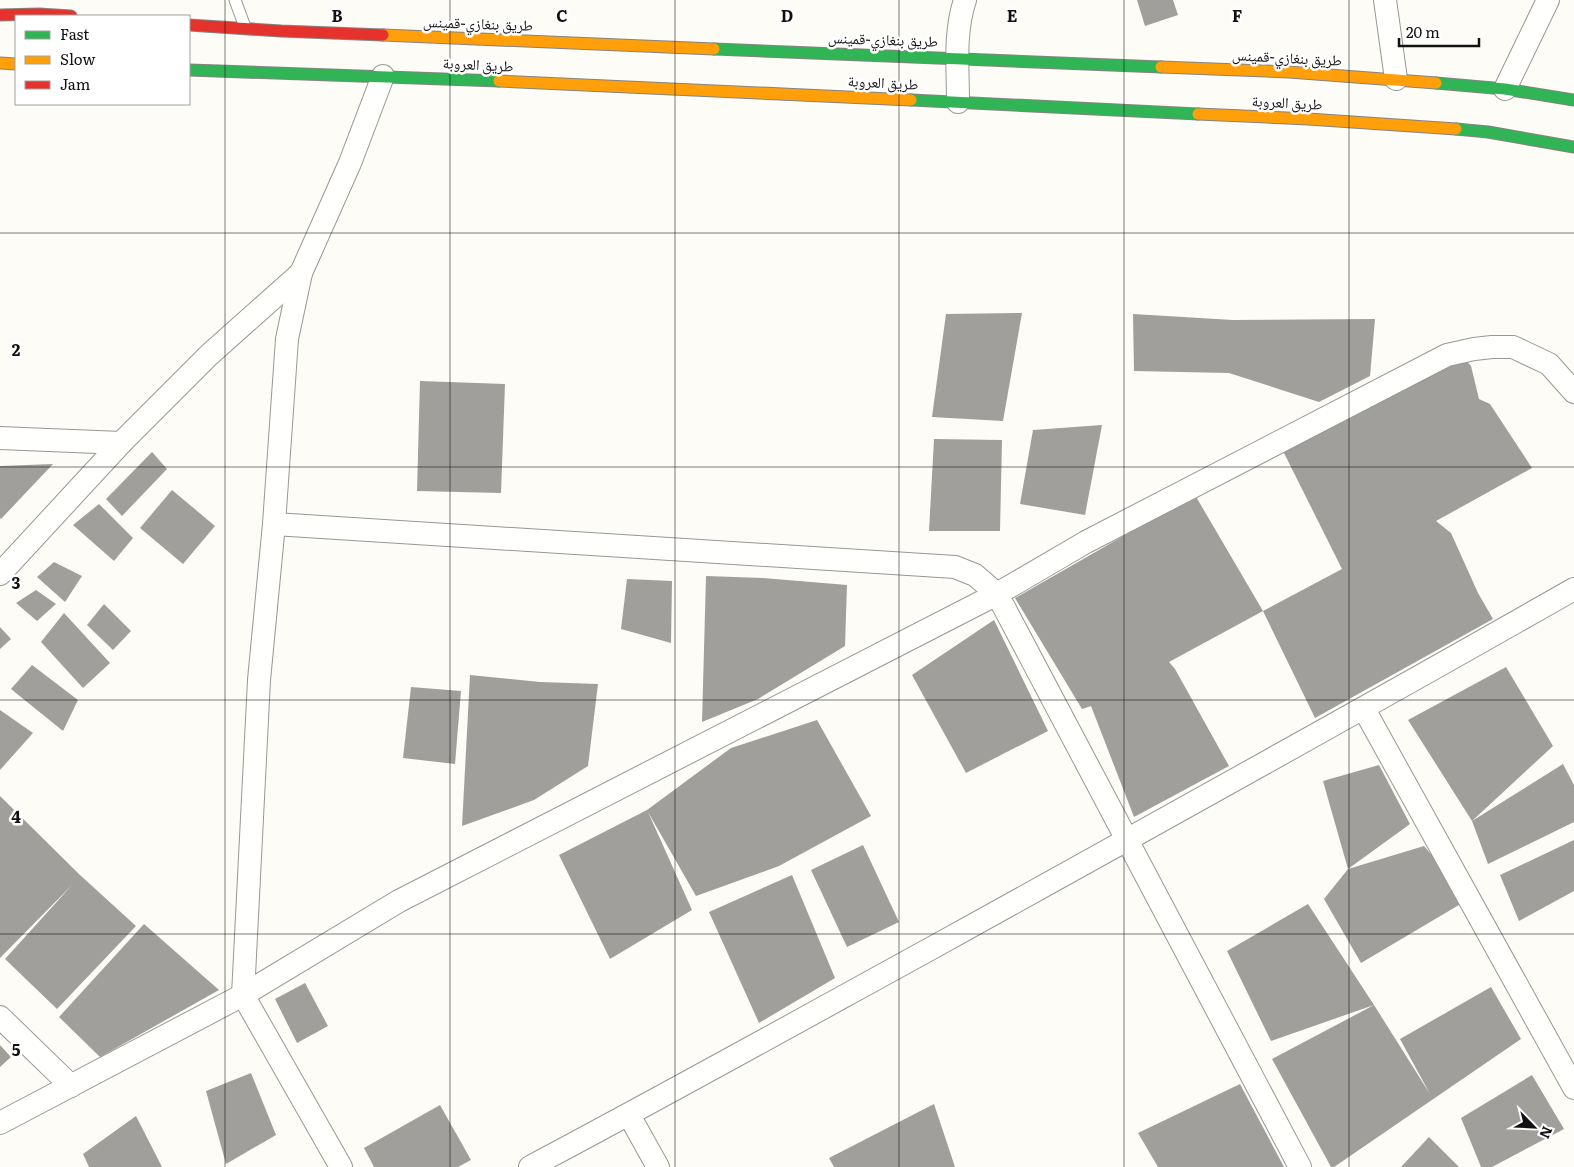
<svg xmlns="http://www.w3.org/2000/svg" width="1574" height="1167" viewBox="0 0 1574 1167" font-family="Literata,'Noto Naskh Arabic',serif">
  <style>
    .building { fill: #a19f9c }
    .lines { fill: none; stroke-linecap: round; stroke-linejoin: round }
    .lane-casing { stroke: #979795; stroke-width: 13 }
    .street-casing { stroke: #979795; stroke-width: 24 }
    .fast-casing { stroke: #858482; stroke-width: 13 }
    .slow-casing { stroke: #858482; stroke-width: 13 }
    .jam-casing { stroke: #858482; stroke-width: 13 }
    .lane { stroke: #fffffe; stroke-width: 11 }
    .street { stroke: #fffffe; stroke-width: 22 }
    .fast { stroke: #30b455; stroke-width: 11 }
    .slow { stroke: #ff9f0a; stroke-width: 11 }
    .jam { stroke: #e5322d; stroke-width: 11 }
    .grid { fill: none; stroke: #111; stroke-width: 1; stroke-opacity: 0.55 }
    .labels { text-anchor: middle; stroke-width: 5; stroke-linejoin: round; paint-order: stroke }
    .street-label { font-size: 15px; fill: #111; stroke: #fff }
    .grid-label { font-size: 16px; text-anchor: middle; font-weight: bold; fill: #111; stroke: #fff; stroke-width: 5; stroke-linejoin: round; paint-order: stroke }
  </style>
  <rect width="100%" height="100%" fill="#fdfcf7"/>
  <g class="building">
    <polygon points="1137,0 1173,0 1178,15 1145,26"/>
    <polygon points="1022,313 1003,421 932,417 946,314"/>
    <polygon points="1133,314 1233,320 1375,319 1370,376 1319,402 1229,373 1134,371"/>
    <polygon points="1465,359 1471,366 1479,399 1490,404 1532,468 1436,521 1451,533 1478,593 1493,619 1315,718 1263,611 1342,569 1282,449"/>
    <polygon points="420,381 505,384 501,493 417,491"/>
    <polygon points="1102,425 1085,515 1020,504 1033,430"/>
    <polygon points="934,439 1002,440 1000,531 929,531"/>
    <polygon points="152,452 167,469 122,516 106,499"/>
    <polygon points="53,464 1,519 0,518 0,466"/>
    <polygon points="172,490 215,526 183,564 140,528"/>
    <polygon points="1195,495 1263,611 1169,662 1175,669 1229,766 1134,817 1091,706 1082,709 1015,598"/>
    <polygon points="99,504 133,538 114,561 73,525"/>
    <polygon points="54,562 82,576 65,602 37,577"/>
    <polygon points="706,576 763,578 847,585 845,646 758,699 702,722"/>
    <polygon points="627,579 672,581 671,643 621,629"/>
    <polygon points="36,590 56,604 37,621 16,603"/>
    <polygon points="104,604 131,631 113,650 87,625"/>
    <polygon points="64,613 110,663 83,688 41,642"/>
    <polygon points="994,620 1048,731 966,773 912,675"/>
    <polygon points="0,627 11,639 0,649"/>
    <polygon points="32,665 78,700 63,731 11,689"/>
    <polygon points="1506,667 1553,746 1472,821 1563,764 1574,785 1574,822 1488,864 1472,821 1408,720"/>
    <polygon points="470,675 540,682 598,684 588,766 534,800 462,826"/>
    <polygon points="411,687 461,691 455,764 403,758"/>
    <polygon points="0,710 33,733 0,770"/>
    <polygon points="817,720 871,816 779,866 696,896 648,812 692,910 610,959 559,855 647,810 731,748"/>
    <polygon points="1379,765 1410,824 1348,869 1323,781"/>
    <polygon points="0,796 80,875 136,926 57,1009 5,959 72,885 0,958"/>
    <polygon points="1574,840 1574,891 1519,921 1500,875"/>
    <polygon points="863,845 899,922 847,947 811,870"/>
    <polygon points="1424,846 1469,899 1361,963 1324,899 1348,869"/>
    <polygon points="792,875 835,978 759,1023 709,912"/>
    <polygon points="1308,904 1374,1005 1430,1094 1400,1039 1491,987 1521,1039 1334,1167 1331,1167 1272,1059 1374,1005 1271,1041 1227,951"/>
    <polygon points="144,924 219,990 100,1057 59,1017"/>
    <polygon points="305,983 328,1026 297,1043 275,999"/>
    <polygon points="0,1045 11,1057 0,1067"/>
    <polygon points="251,1073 276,1135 226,1164 206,1091"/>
    <polygon points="1532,1075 1564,1129 1492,1167 1481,1167 1461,1118"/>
    <polygon points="1240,1084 1284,1167 1158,1167 1138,1133"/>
    <polygon points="934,1104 955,1167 834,1167 829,1158"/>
    <polygon points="440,1105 471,1160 458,1167 374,1167 364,1148"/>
    <polygon points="136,1116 162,1167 89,1167 83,1154"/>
    <polygon points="1429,1137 1459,1167 1401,1167"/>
  </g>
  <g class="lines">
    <defs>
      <polyline id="lane" points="235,0 245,27"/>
      <g id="street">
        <polyline points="1385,0 1396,79"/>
        <polyline points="1505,89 1548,0"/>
        <path d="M958,102C958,68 954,33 965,0"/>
        <polyline points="0,438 121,443"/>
        <polyline points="274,524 955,567 975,575 997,594 1300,1167"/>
        <polyline points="0,574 121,443 209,355 301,273"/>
        <polyline points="1364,709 1574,1088"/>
        <polyline points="243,995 399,901 997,594 1086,542 1447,355 1474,349 1492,347 1513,347 1549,364 1574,392"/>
        <polyline points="243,995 259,680 274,524 287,339 301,273 350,163 383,76"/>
        <polyline points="0,1017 71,1086"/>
        <polyline points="629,1115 658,1167"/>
        <polyline points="0,1123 243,995 341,1167"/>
        <path d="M530,1167C664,1096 797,1022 930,949C1145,830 1360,711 1574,589"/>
      </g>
      <g id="fast">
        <polyline points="714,49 1161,67"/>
        <polyline points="189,70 499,81"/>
        <polyline points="1436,83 1505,89 1574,100"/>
        <polyline points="911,100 1198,114"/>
        <polyline points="1456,129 1488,132 1574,147"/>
      </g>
      <g id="slow">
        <polyline points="383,35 714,49"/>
        <polyline points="0,63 16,64"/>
        <polyline points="1161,67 1289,72 1436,83"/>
        <polyline points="499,81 911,100"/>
        <polyline points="1198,114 1308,119 1456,129"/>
      </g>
      <g id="jam">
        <polyline points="0,15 39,14 71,16"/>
        <polyline points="189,25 281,31 383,35"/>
      </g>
    </defs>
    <use href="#lane" class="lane-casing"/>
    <use href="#street" class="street-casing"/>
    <use href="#fast" class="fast-casing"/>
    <use href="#slow" class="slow-casing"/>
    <use href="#jam" class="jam-casing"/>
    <use href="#lane" class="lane"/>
    <use href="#street" class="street"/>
    <use href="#fast" class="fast"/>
    <use href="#slow" class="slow"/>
    <use href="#jam" class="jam"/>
  </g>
  <path class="grid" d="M225,0V1167M450,0V1167M675,0V1167M899,0V1167M1124,0V1167M1349,0V1167M0,233H1574M0,467H1574M0,700H1574M0,934H1574"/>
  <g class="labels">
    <g class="street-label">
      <text transform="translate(478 24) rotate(2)" y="5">طريق بنغازي-قمينس</text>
      <text transform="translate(883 40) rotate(2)" y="5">طريق بنغازي-قمينس</text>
      <text transform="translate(1287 58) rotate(3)" y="5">طريق بنغازي-قمينس</text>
      <text transform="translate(478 65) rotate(3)" y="5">طريق العروبة</text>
      <text transform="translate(883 83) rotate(3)" y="5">طريق العروبة</text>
      <text transform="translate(1287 103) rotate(3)" y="5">طريق العروبة</text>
    </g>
  </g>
  <g class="grid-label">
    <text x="337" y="22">B</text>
    <text x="562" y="22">C</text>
    <text x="787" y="22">D</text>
    <text x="1012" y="22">E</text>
    <text x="1237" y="22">F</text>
    <text x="16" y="356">2</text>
    <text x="16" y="589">3</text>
    <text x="16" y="823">4</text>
    <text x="16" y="1056">5</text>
  </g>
  <rect x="15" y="15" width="175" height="90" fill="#ffffff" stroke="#a0a0a0"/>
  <rect x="25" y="31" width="25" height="8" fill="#30b455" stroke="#a0a0a0"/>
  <text x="60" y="40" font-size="15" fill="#111111">Fast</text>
  <rect x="25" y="56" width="25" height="8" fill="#ff9f0a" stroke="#a0a0a0"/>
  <text x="60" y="65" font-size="15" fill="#111111">Slow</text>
  <rect x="25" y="81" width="25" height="8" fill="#e5322d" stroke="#a0a0a0"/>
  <text x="60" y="90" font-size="15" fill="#111111">Jam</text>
  <g transform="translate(1534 1127) rotate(114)" stroke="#ffffff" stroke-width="4" paint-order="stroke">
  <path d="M0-4L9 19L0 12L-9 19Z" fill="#111111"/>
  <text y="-8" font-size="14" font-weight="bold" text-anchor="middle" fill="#111111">N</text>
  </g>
  <path d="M1399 38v8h80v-8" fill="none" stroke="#111111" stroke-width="2.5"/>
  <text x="1406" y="38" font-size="15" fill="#111111" stroke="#ffffff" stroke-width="4" paint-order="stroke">20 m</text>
</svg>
